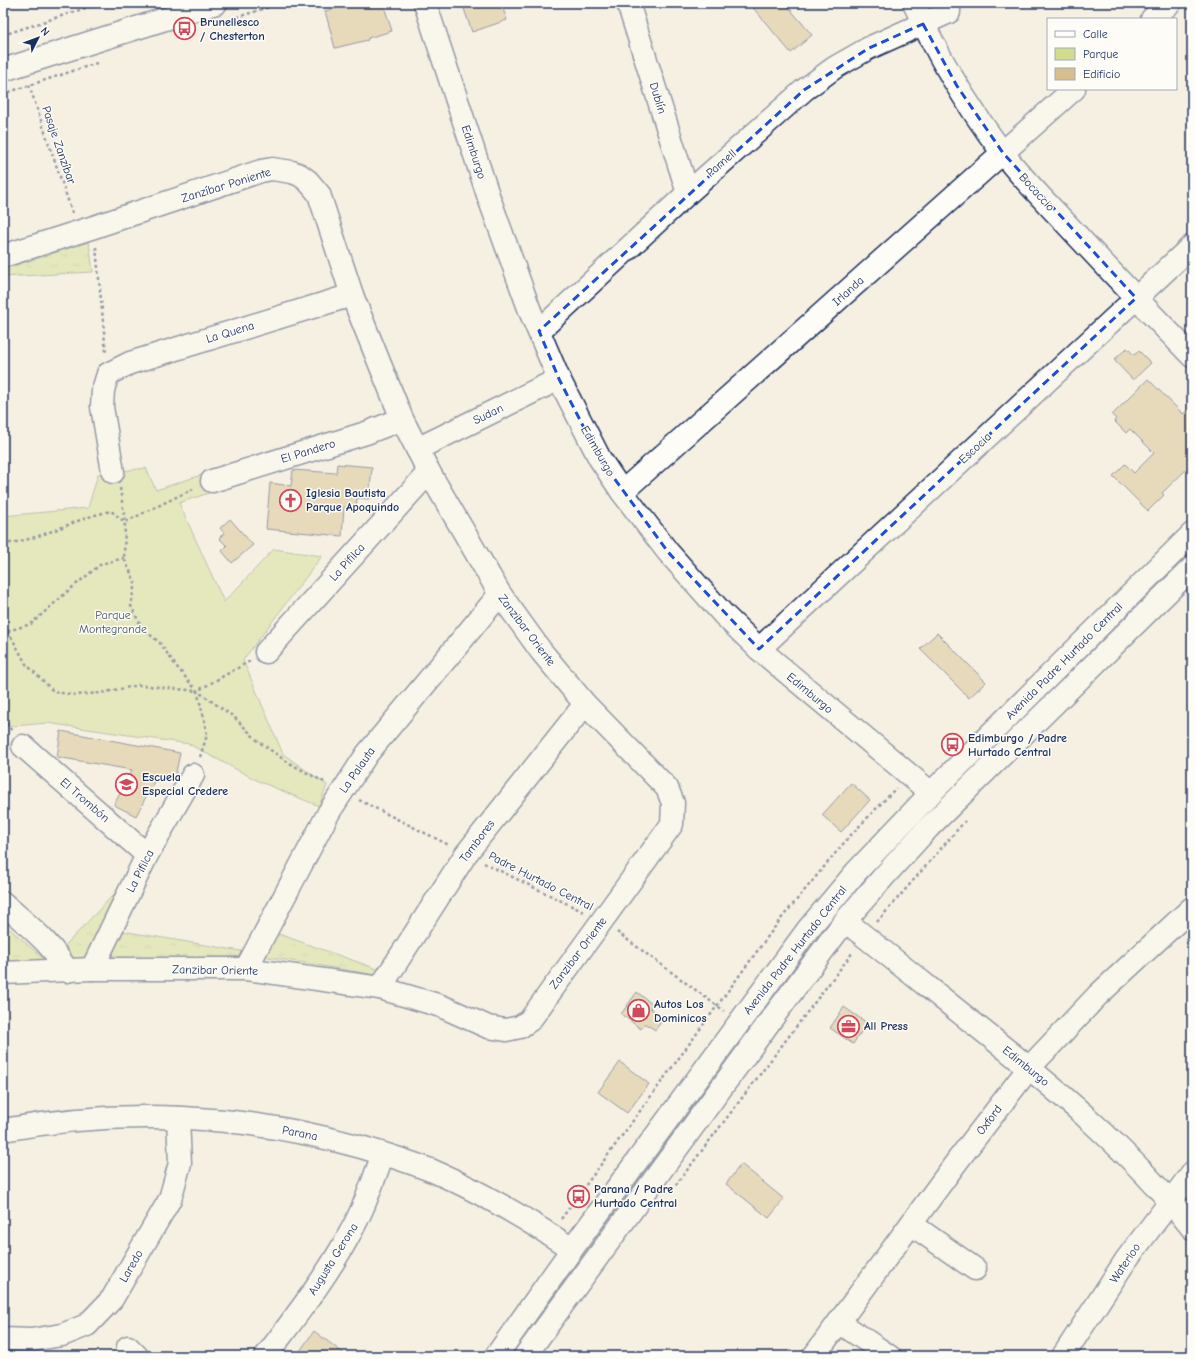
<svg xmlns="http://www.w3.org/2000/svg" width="1195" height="1359" viewBox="0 0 1195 1359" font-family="'Comic Neue',sans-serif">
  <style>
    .grass { fill: url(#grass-tufts); stroke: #768676 }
    .park { fill: #d1dc8f; stroke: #768676 }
    .building { fill: #d6be8d; stroke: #1b2f5e }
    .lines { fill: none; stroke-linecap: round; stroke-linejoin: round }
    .minor-casing { stroke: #1b2f5e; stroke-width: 25 }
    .major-casing { stroke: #1b2f5e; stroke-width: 25 }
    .path { stroke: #1b2f5e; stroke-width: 2.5; stroke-dasharray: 3 3; stroke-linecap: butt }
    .minor { stroke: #fdfcf7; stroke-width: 22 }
    .major { stroke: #fdfcf7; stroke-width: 22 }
    .marked { fill: none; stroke: #1d4ed8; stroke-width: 3; stroke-dasharray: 8 5; stroke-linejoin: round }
    .labels { text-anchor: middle; stroke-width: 3; stroke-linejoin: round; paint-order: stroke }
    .poi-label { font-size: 12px; font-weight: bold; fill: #1b2f5e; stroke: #fdfcf7; text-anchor: start }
    .street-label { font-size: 12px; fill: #1b2f5e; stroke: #fdfcf7 }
    .park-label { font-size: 12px; fill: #485a6a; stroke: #fdfcf7 }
  </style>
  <defs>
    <pattern id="grass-tufts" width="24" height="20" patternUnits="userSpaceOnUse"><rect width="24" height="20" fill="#d1dc8f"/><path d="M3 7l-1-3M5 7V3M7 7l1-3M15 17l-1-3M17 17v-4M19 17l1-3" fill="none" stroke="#b3bd7e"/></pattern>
  </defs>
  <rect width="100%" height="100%" fill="#f5f0e2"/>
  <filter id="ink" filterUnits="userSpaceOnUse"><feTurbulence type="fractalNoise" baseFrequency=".025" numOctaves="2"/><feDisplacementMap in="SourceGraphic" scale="8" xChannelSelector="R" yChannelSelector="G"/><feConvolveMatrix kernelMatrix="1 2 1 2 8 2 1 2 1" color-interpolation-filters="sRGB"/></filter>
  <g filter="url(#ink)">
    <g class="grass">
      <polygon points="89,242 93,272 3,277 3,269"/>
      <polygon points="131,876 86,965 73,963 60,951"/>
      <polygon points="3,923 50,964 3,966"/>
      <polygon points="122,931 241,951 240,957 111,958"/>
      <polygon points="276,933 380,970 376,975 262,956"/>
      <polygon points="813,940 816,943 513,1356 508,1356 594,1236"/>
    </g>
    <polygon class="park" points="146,468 156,490 210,472 215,491 179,503 224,602 274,549 322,556 243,660 283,754 327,785 319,806 258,781 189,744 47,723 3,727 3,516 88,508 98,474"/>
    <g class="building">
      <polygon points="359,3 360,7 372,3 383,3 392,31 368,38 368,40 335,48 325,11"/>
      <polygon points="462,3 501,3 507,20 472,32"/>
      <polygon points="749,3 785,3 812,35 791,53"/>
      <polygon points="1127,348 1134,355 1139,351 1151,363 1133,380 1114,360"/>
      <polygon points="1148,379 1183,414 1192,406 1192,464 1162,493 1164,495 1148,511 1113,476 1125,464 1134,473 1154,453 1130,429 1126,433 1114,421 1116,419 1112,415"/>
      <polygon points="337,464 372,467 369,499 357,498 356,508 344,507 342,536 266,529 270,483 291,486 293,470 336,473"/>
      <polygon points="230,519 253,545 232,563 222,551 227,546 219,538 224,533 220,528"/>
      <polygon points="937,633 986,682 969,698 920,649"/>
      <polygon points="61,731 180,753 175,777 158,774 136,816 114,805 132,770 57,757"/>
      <polygon points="851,783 870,800 841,832 822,815"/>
      <polygon points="637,992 652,1004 650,1008 664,1018 655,1030 645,1023 641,1029 621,1014"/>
      <polygon points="844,1007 867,1023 853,1044 830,1028"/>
      <polygon points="620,1062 649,1084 627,1113 598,1092"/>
      <polygon points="741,1164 784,1199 769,1218 726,1184"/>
      <polygon points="314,1331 347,1356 307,1356 300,1351"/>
    </g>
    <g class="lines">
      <defs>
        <g id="minor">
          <polyline points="425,3 489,198 530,311 559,379 600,459 622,492 668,552 723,614 759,649 931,793"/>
          <polyline points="628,3 688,193"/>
          <path d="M914,3C937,56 967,105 1002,152C1023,180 1049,205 1073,231C1112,273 1152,315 1192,356"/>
          <polyline points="1152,19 1170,3"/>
          <polyline points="3,256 94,227 261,171 272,169 292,172 300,175 308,181 319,194 352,295 402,419 429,472 500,594 541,651 585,704 667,788 673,803 672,824 530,1020 520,1027 506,1030 488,1027 441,1006 380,988 246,969 92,969 3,973"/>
          <polyline points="539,331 688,193 804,90 834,68 869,48 949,12 949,3"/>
          <polyline points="417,449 559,379"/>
          <polyline points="113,472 102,407 103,390 108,374 130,363 352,295"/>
          <polyline points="212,481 366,433 402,419"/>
          <polyline points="622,492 1074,89"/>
          <polyline points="759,649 1192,246"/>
          <polyline points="266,652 429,472"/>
          <polyline points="23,746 147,855"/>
          <path d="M3,903C26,924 52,943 67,971"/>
          <path d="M845,921C890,956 934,992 978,1027C1055,1088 1131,1151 1192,1228"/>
          <polyline points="92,969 147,855 193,775"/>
          <polyline points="246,969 329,812 367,754 500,594"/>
          <polyline points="380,988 466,854 585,704"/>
          <path d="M3,1130C122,1108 245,1114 361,1147C385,1154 410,1162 433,1171C482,1192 528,1220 572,1249"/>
          <polyline points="911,1224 975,1269"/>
          <polyline points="839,1322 889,1356"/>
          <polyline points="3,1339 31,1340 62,1335 87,1325 112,1299 170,1199 180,1163 178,1118"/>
          <polyline points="128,1347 137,1356"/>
          <path d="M266,1356C295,1317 326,1278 349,1235C364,1209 373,1181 383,1154"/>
          <polyline points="814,1356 958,1160 1029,1068 1098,995 1192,908"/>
          <polyline points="1063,1356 1126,1260 1192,1173"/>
        </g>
        <g id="major">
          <polyline points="3,70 216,3"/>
          <polyline points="496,1356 572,1249 809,928 856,872 931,793 1192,534"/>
          <polyline points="525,1356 776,1013 845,921 886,874 928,828 1192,568"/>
        </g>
      </defs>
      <use href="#minor" class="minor-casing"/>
      <use href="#major" class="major-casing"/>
      <g class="path">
        <polyline points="225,21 282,3"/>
        <polyline points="3,35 101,3"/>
        <polyline points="29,85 73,215"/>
        <polyline points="3,94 97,63"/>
        <polyline points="96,247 106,353"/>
        <polyline points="120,488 125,522 124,558 135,582 131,606 142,628 160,643 176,666 197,691 234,717 259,742 289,763 326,783"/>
        <path d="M3,544C33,541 58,528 86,518C94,515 103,513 111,511L125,522L195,488"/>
        <polyline points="8,631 26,664 54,692 77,695 101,693 139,685 197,691"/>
        <polyline points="3,635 8,631 31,624 68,591 101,564 124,558"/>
        <polyline points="3,718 12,731"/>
        <polyline points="200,757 207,735 205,722 197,691 250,661"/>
        <polyline points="359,800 449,845"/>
        <polyline points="484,863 584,912"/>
        <polyline points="877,922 965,821"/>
        <polyline points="617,932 724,1011"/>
        <polyline points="672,1190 853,952"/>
        <polyline points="561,1219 780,920 848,838 896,788"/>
      </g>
      <use href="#minor" class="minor"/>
      <use href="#major" class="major"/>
    </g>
  </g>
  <path d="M0 0H1195V1359H0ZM923,24L957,86L1003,153L1136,298L759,649L668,552L600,459L559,379L539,331L804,90L869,48Z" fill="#f5f0e2" fill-opacity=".55" fill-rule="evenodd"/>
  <path class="marked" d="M923,24L957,86L1003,153L1136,298L759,649L668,552L600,459L559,379L539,331L804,90L869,48Z"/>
  <defs>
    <symbol id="bus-ring" viewBox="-11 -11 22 22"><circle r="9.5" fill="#fdfcf7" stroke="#d1495b" stroke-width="1.5"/><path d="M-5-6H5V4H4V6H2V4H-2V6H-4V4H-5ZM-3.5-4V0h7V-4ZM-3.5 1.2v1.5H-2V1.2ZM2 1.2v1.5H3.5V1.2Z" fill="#d1495b"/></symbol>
    <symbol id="church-ring" viewBox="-11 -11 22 22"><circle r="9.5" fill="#fdfcf7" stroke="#d1495b" stroke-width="1.5"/><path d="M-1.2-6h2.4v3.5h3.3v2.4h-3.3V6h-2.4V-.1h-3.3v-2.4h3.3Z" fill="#d1495b"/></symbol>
    <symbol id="school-ring" viewBox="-11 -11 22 22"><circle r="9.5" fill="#fdfcf7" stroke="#d1495b" stroke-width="1.5"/><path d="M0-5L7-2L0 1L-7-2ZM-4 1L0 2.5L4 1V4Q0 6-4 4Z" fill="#d1495b"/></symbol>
    <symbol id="shop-ring" viewBox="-11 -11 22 22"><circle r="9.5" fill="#fdfcf7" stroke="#d1495b" stroke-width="1.5"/><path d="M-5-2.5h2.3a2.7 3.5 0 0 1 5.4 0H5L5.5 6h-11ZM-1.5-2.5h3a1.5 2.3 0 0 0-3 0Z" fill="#d1495b"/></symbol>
    <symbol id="office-ring" viewBox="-11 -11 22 22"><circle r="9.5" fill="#fdfcf7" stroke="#d1495b" stroke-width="1.5"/><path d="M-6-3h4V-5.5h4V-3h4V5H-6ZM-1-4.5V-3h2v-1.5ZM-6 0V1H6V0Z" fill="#d1495b"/></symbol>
  </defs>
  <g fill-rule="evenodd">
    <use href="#bus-ring" x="172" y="16" width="25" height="25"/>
    <use href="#church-ring" x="278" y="488" width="25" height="25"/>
    <use href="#bus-ring" x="940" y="732" width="25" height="25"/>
    <use href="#school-ring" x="114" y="772" width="25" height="25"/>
    <use href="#shop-ring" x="626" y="998" width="25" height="25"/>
    <use href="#office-ring" x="836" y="1014" width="25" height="25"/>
    <use href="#bus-ring" x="566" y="1184" width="25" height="25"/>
  </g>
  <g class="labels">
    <g class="poi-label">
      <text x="200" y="26">Brunellesco<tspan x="200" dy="14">/ Chesterton</tspan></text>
      <text x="306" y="497">Iglesia Bautista<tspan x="306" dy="14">Parque Apoquindo</tspan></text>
      <text x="968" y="742">Edimburgo / Padre<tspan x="968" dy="14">Hurtado Central</tspan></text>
      <text x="142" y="781">Escuela<tspan x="142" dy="14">Especial Credere</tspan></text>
      <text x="654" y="1008">Autos Los<tspan x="654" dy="14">Dominicos</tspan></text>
      <text x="864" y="1030">All Press</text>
      <text x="594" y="1193">Parana / Padre<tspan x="594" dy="14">Hurtado Central</tspan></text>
    </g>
    <g class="street-label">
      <text transform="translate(658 98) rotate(73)" y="4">Dublín</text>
      <text transform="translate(59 145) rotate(71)" y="4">Pasaje Zanzíbar</text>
      <text transform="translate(474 152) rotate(72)" y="4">Edimburgo</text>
      <text transform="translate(721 163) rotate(-41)" y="4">Parnell</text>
      <text transform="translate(226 185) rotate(-17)" y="4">Zanzíbar Poniente</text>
      <text transform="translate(1037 192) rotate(48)" y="4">Bocaccio</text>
      <text transform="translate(848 291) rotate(-42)" y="4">Irlanda</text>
      <text transform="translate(230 332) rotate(-17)" y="4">La Quena</text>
      <text transform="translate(488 414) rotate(-26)" y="4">Sudan</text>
      <text transform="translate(975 448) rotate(-43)" y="4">Escocia</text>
      <text transform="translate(308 451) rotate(-17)" y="4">El Pandero</text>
      <text transform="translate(598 451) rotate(60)" y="4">Edimburgo</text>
      <text transform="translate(347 562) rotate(-48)" y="4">La Pifilca</text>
      <text transform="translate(527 630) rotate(53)" y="4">Zanzibar Oriente</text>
      <text transform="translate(1064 661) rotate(-45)" y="4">Avenida Padre Hurtado Central</text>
      <text transform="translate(810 693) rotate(40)" y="4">Edimburgo</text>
      <text transform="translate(357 770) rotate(-55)" y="4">La Palauta</text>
      <text transform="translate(85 800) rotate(41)" y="4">El Trombón</text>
      <text transform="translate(477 841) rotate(-53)" y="4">Tambores</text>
      <text transform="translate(140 871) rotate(-63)" y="4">La Pifilca</text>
      <text transform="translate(541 881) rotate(27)" y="4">Padre Hurtado Central</text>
      <text transform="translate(795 950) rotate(-52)" y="4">Avenida Padre Hurtado Central</text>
      <text transform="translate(578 953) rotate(-53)" y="4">Zanzibar Oriente</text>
      <text transform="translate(215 970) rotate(1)" y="4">Zanzibar Oriente</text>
      <text transform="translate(1026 1066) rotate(39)" y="4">Edimburgo</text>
      <text transform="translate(989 1120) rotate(-53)" y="4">Oxford</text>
      <text transform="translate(300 1133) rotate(11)" y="4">Parana</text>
      <text transform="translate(333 1259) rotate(-58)" y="4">Augusta Gerona</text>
      <text transform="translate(1125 1263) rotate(-56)" y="4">Waterloo</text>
      <text transform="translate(131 1266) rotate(-60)" y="4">Laredo</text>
    </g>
    <g class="park-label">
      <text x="113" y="619">Parque<tspan x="113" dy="14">Montegrande</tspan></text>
    </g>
  </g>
  <rect width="1195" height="1359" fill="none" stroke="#fdfcf7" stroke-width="16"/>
  <rect x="8" y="8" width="1179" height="1343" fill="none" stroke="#1b2f5e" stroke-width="1.5" filter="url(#ink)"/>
  <rect x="1047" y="18" width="130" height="72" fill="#fdfcf7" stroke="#a3aaba"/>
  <rect x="1055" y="31" width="20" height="6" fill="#fdfcf7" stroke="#a3aaba"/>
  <text x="1083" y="38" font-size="12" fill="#1b2f5e">Calle</text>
  <rect x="1055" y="48" width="20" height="12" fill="#d1dc8f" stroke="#a3aaba"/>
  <text x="1083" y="58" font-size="12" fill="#1b2f5e">Parque</text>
  <rect x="1055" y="68" width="20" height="12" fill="#d6be8d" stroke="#a3aaba"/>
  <text x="1083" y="78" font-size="12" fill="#1b2f5e">Edificio</text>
  <g transform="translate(38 38) rotate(48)" stroke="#fdfcf7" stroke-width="3" paint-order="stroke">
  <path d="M0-3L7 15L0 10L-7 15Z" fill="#1b2f5e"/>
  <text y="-6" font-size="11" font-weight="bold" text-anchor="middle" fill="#1b2f5e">N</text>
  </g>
</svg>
